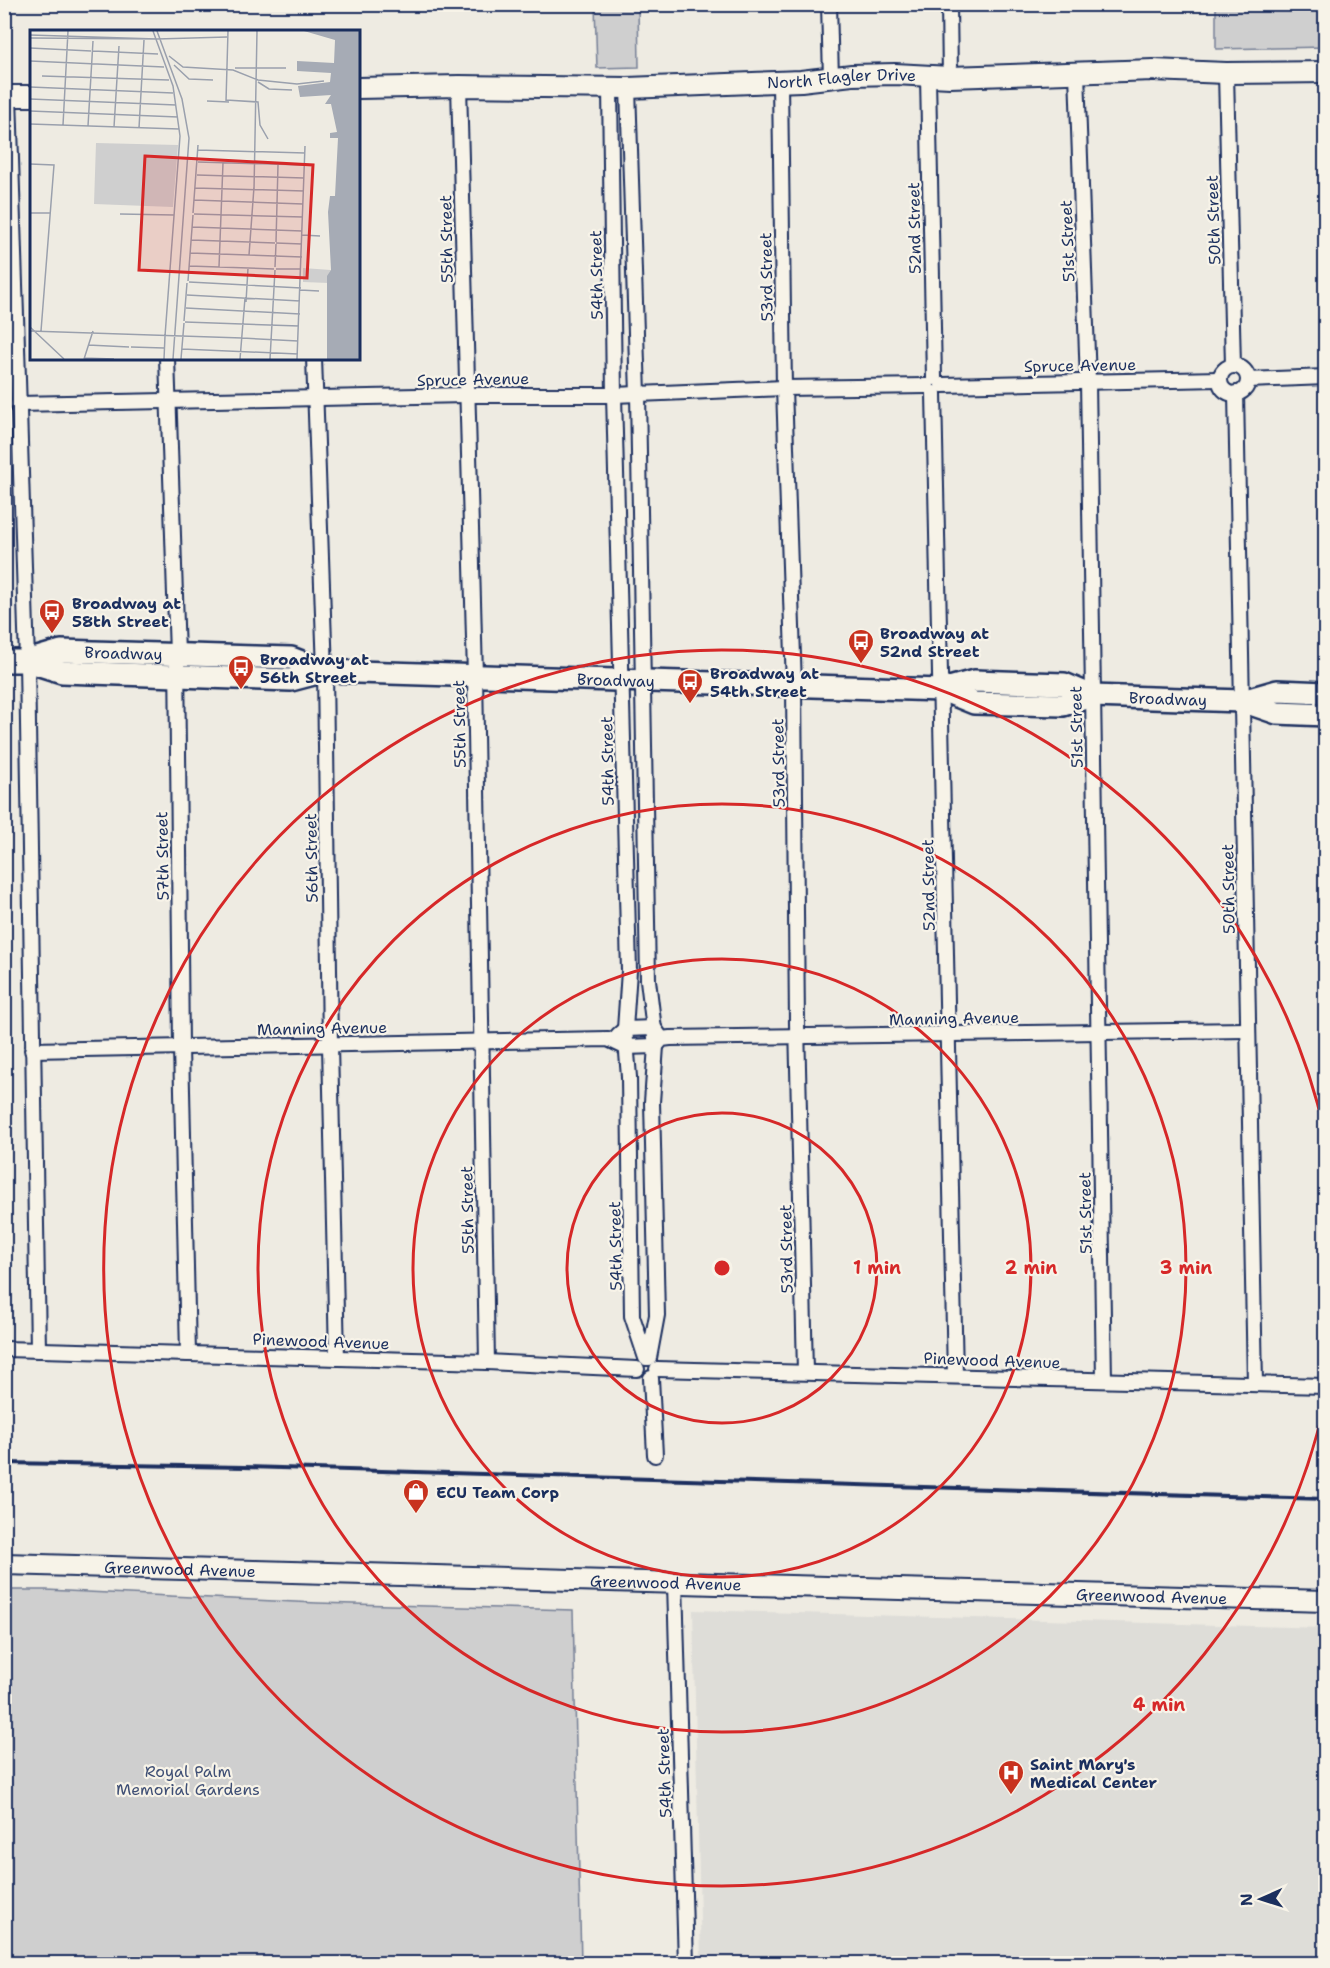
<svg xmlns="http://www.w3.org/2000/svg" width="1330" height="1968" viewBox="0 0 1330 1968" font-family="'Shantell Sans',sans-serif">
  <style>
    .built { fill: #deddd8 }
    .green { fill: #cfcfcf; stroke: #757f96; stroke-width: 1.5 }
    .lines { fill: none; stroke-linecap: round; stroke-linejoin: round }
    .street-casing { stroke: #1b2f5e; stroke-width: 18 }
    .secondary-casing { stroke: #1b2f5e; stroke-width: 24 }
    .primary-casing { stroke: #1b2f5e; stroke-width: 26 }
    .street { stroke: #f7f3e8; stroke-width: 14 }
    .secondary { stroke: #f7f3e8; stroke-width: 20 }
    .primary { stroke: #f7f3e8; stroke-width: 21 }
    .rail { stroke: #1b2f5e; stroke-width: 4 }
    .ring { fill: none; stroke: #d62828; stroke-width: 3 }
    .labels { text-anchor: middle; stroke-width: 4.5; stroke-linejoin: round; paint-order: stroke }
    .street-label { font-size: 16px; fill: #1b2f5e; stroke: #f7f3e8 }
    .poi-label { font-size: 16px; font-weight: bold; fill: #1b2f5e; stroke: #f7f3e8; text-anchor: start }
    .park-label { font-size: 16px; fill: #3f4f75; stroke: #f7f3e8 }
    .inset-road { fill: none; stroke: #9aa0ad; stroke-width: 1.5 }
    .view { fill: #d62828; fill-opacity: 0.15; stroke: #d62828; stroke-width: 3 }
    .inset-edge { fill: none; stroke: #1b2f5e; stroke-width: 3 }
    .centre { fill: #d62828; stroke: #f7f3e8; stroke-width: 3 }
    .ring-label { font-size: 18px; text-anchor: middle; font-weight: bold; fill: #d62828; stroke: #f7f3e8; stroke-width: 4.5; stroke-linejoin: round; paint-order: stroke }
  </style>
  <rect width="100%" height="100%" fill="#eeebe2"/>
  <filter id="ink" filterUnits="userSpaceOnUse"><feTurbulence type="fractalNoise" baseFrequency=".0167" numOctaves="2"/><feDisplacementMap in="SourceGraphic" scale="12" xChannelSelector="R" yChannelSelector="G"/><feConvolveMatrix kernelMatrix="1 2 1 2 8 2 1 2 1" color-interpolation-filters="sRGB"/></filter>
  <g filter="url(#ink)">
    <polygon class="built" points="693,1610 1325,1628 1325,1963 701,1963"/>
    <g class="green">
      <polygon points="595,5 638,5 639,67 597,68"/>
      <polygon points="1216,5 1325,5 1325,47 1216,49"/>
      <polygon points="5,1590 46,1590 317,1603 573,1610 581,1963 5,1963"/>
    </g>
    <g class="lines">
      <defs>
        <g id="street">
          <polyline points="829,4 831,78"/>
          <polyline points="949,4 950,77"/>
          <polyline points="1077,73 1088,382 1104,1380"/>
          <polyline points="1226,73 1233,366"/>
          <polyline points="928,77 934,378"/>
          <polyline points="780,82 784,388 794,686 797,1024 805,1372"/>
          <polyline points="459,86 475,675 487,1362"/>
          <polyline points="610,88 614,395 629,971 625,1029 629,1077 632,1316 646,1358"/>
          <polyline points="628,88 638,394 648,980 656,1046 652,1102 657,1315 649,1358"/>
          <polyline points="9,96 27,661 38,1350"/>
          <polyline points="167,358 177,654 181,1047 188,1354"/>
          <polyline points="314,358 325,671 330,1045 337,1358"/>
          <circle cx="1234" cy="380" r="14"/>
          <polyline points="1248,380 1326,377"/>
          <polyline points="942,385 1220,379"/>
          <polyline points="934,393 955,1376"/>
          <polyline points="1236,393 1255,1384"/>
          <polyline points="18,404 466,395 614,395 784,388 927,386"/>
          <polyline points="618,1035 625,1029 654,1028 659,1035"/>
          <polyline points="32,1050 608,1039 625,1047 656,1046 662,1039 670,1038 1247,1030"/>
          <polyline points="4,1349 487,1362 637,1369"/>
          <polyline points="657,1369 1326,1386"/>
          <polyline points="651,1378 655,1455"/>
          <polyline points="675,1583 686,1964"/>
        </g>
        <g id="secondary">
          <path id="s1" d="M358,88L459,86L628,88L801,81L852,75L895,74L950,77L1153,70L1226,73L1326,72"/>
          <polyline points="4,96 32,96"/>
          <path id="s2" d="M4,1564L1326,1601"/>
        </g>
        <g id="primary">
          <path id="s3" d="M4,661H27L62,672L291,680L325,671L942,690L974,681L1064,684L1092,696"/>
          <path id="s4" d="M27,661L61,651L291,658L325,671"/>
          <path id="s5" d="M942,690L974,703L1063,705L1092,696L1242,701L1277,691L1326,693"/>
          <polyline points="1242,701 1277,713 1326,715"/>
        </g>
      </defs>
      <use href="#street" class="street-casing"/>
      <use href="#secondary" class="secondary-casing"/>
      <use href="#primary" class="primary-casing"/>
      <use href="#street" class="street"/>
      <use href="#secondary" class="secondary"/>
      <use href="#primary" class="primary"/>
      <polyline class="rail" points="4,1463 244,1467 1326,1499"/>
    </g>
  </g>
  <g class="ring">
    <circle cx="722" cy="1268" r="155"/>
    <circle cx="722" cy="1268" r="309"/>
    <circle cx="722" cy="1268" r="464"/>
    <path d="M1325 1402A618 618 0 1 1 1325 1134"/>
  </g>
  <defs>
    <symbol id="bus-pin" viewBox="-11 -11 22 30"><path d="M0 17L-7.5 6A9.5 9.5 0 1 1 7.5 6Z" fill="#c8321e" stroke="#f7f3e8"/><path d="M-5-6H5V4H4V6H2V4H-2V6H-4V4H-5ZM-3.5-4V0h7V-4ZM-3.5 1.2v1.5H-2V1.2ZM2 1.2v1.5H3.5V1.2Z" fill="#fff"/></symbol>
    <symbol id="shop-pin" viewBox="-11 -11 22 30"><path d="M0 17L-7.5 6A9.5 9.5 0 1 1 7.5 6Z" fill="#c8321e" stroke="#f7f3e8"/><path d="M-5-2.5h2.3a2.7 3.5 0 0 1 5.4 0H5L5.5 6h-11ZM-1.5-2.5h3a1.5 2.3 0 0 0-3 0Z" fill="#fff"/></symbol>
    <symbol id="hospital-pin" viewBox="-11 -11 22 30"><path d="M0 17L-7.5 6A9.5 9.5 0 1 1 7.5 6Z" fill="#c8321e" stroke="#f7f3e8"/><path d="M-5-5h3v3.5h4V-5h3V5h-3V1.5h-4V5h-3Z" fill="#fff"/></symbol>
  </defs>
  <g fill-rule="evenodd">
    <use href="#bus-pin" x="37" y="597" width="30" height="40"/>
    <use href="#bus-pin" x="846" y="627" width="30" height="40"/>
    <use href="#bus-pin" x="226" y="653" width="30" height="40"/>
    <use href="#bus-pin" x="675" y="667" width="30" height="40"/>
    <use href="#shop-pin" x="401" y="1477" width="30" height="40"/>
    <use href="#hospital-pin" x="996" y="1758" width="30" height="40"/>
  </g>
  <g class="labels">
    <g class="street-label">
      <text dy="6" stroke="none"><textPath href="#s1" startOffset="484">North Flagler Drive</textPath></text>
      <text transform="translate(1213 220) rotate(-92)" y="6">50th Street</text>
      <text transform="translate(914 228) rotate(-91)" y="6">52nd Street</text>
      <text transform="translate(446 239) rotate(-91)" y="6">55th Street</text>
      <text transform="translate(1067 241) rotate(-92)" y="6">51st Street</text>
      <text transform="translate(596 275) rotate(-91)" y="6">54th Street</text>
      <text transform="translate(766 277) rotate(-91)" y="6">53rd Street</text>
      <text transform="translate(1080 365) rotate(-1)" y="6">Spruce Avenue</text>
      <text transform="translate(473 379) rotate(-1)" y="6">Spruce Avenue</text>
      <text dy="6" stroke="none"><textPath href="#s4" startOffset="98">Broadway</textPath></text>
      <text dy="6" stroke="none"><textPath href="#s3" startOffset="615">Broadway</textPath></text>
      <text dy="6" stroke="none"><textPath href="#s5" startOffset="230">Broadway</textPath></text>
      <text transform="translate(459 724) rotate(-91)" y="6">55th Street</text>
      <text transform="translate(1076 727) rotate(-91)" y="6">51st Street</text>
      <text transform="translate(607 761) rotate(-91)" y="6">54th Street</text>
      <text transform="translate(778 763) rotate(-91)" y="6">53rd Street</text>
      <text transform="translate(162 856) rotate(-91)" y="6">57th Street</text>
      <text transform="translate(311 858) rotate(-91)" y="6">56th Street</text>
      <text transform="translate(928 885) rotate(-91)" y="6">52nd Street</text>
      <text transform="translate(1228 889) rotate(-91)" y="6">50th Street</text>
      <text transform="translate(954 1018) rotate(-1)" y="6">Manning Avenue</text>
      <text transform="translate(322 1028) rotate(-1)" y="6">Manning Avenue</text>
      <text transform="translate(467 1210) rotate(-91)" y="6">55th Street</text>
      <text transform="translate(1085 1213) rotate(-91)" y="6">51st Street</text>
      <text transform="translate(615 1246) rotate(-91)" y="6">54th Street</text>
      <text transform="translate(786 1249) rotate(-91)" y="6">53rd Street</text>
      <text transform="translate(321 1341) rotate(2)" y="6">Pinewood Avenue</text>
      <text transform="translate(992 1360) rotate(2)" y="6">Pinewood Avenue</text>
      <text dy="6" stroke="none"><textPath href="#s2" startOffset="176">Greenwood Avenue</textPath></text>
      <text dy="6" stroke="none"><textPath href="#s2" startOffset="662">Greenwood Avenue</textPath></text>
      <text dy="6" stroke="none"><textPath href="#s2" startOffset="1148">Greenwood Avenue</textPath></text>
      <text transform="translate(664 1773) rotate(-92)" y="6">54th Street</text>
    </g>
    <g class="poi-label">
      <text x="72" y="609">Broadway at<tspan x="72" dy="18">58th Street</tspan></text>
      <text x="880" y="639">Broadway at<tspan x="880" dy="18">52nd Street</tspan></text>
      <text x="260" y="665">Broadway at<tspan x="260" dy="18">56th Street</tspan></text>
      <text x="710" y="679">Broadway at<tspan x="710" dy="18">54th Street</tspan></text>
      <text x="436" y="1498">ECU Team Corp</text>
      <text x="1030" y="1770">Saint Mary's<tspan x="1030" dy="18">Medical Center</tspan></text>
    </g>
    <g class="park-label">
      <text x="188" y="1777">Royal Palm<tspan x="188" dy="18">Memorial Gardens</tspan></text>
    </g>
  </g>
  <g transform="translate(30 30)">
    <rect width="330" height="330" fill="#eeebe2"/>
    <path d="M66,113L148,115L143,177L64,174ZM273,238L301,240L299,253L273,252Z" fill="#cfcfcf"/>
    <path d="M274,1H330V329H282H297V246L301,240L298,182L300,166H305L308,108H300V103L307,102L301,74H295L301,65L270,67L268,56L300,52L301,43L267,41V31L304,33L305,10Z" fill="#a6abb5"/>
    <path class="inset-road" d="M123,1L143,56L150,106L135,306M127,1L152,69L159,108L143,329M0,5L127,9L0,8M127,9L197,7M0,18L61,21M63,21L128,24M139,26L153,37L203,40L228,50L267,54L294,51M0,31L134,37M144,35L159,49L183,50M205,38H256M12,46L139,50M228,52L239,59L262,60M0,57L143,63M0,69L146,75M196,70L228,72L230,95L238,109M177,71L199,72M196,71L198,1M0,81L148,87M0,94L149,99M33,95L38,1M58,96L63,11M84,97L89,16M109,98L114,10M168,120L275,123M168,132L275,135M0,134L24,135L11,301M167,145L274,148M165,158L274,161M224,160L227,1M164,170L273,174M0,183H20M163,183L168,115M90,184L144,185M164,184L273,187M162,197L272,201M272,205L290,206M161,210L245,213M246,212L248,135M246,213L272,214M160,223L272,227M219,225L224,157M159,236L244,239M189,237L193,133M245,237L246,214M246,239H271M158,251L163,185M159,252L271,258M270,260L289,261M157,265L270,271M216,272L218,238M156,278L270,284M154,291L157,253M155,292L269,296M0,297L34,329M0,301L212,308M212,308L268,311M58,315L99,317M101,317L134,318M152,319L268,324M54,328L84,329M54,329L63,301M134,329L135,306M151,329L154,293M210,329L215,268M240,329L245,240M267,329L275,116"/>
    <path class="view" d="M115,126L283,135L277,248L109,240Z"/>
    <rect width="330" height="330" class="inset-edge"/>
  </g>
  <circle cx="722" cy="1268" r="9" class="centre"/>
  <g class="ring-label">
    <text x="877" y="1274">1 min</text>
    <text x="1031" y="1274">2 min</text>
    <text x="1186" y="1274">3 min</text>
    <text x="1159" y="1711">4 min</text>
  </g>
  <rect width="1330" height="1968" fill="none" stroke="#f7f3e8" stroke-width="24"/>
  <rect x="12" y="12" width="1306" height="1944" fill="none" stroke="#1b2f5e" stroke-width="2" filter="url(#ink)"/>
  <g transform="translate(1261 1899) rotate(267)" stroke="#f7f3e8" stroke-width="4.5" paint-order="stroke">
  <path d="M0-4.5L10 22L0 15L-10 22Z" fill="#1b2f5e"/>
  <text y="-9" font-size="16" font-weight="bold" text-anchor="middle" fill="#1b2f5e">N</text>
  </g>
</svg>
